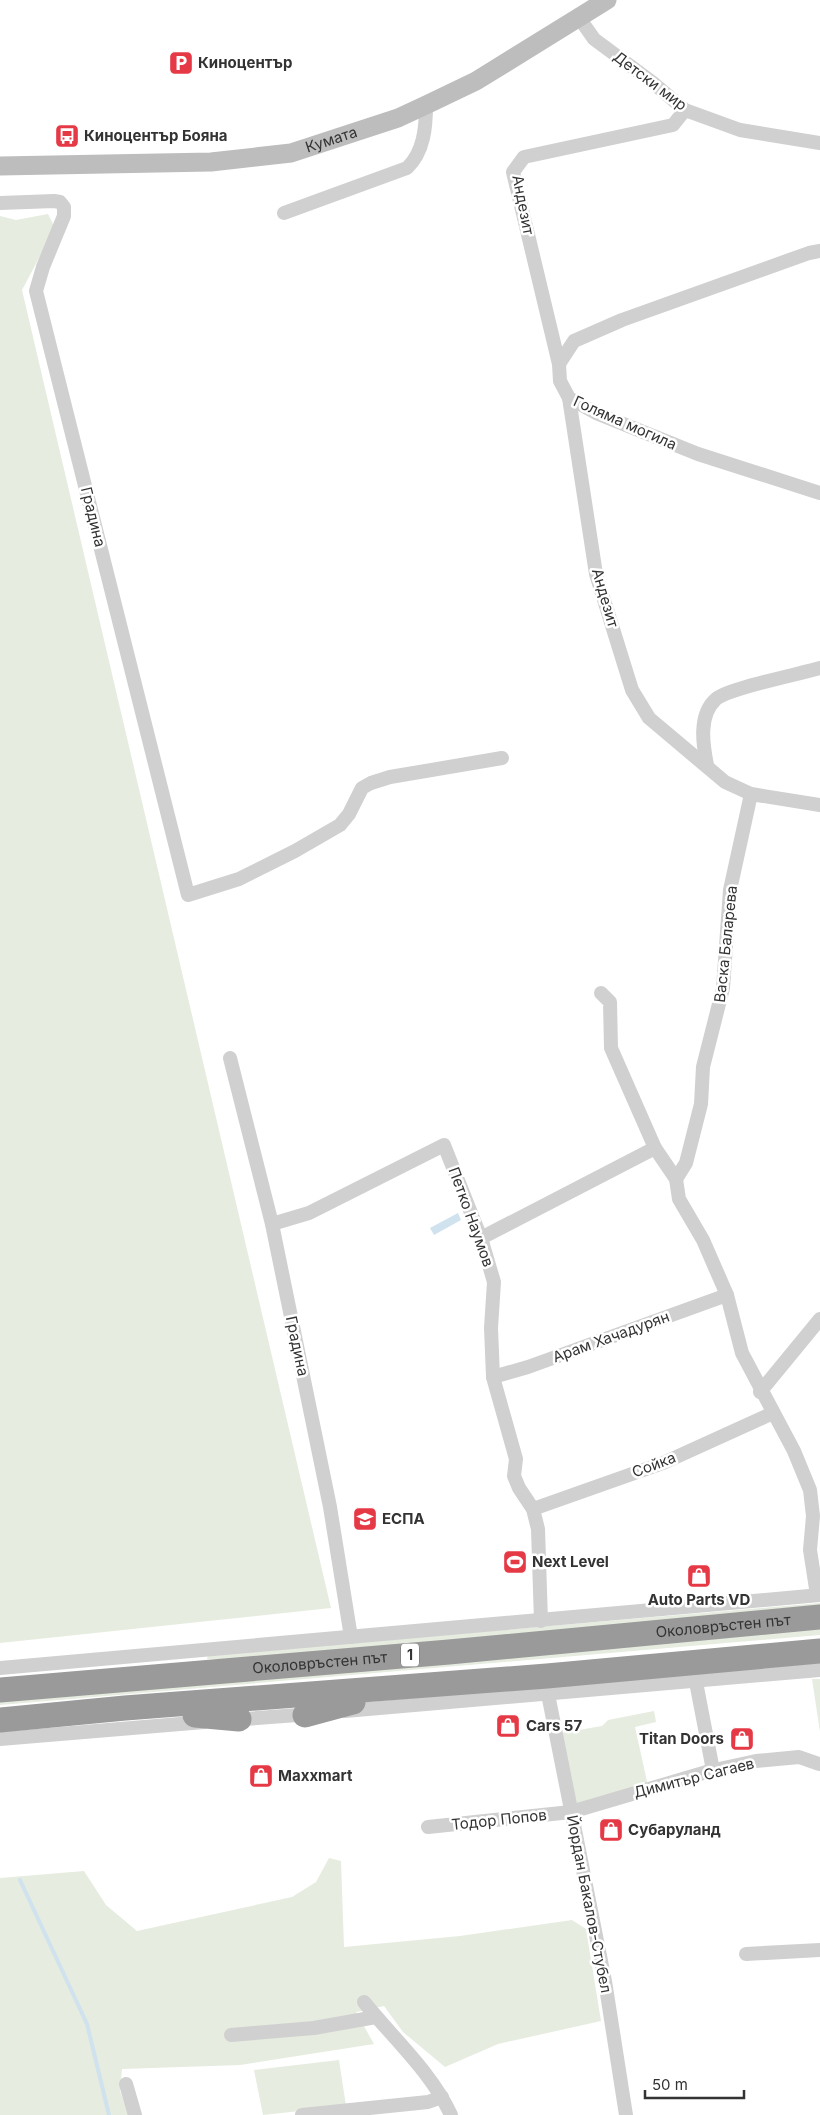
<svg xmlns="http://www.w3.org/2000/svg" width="820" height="2115" viewBox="0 0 820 2115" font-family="Inter,sans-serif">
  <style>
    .green { fill: #e6ecdf }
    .water { fill: #cfe2ee }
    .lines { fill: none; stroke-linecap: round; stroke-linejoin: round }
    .stream { stroke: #cfe2ee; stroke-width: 4 }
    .street { stroke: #d0d0d0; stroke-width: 14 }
    .secondary { stroke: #bdbdbd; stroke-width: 19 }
    .highway { stroke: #9a9a9a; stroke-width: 25 }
    .labels { text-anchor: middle; stroke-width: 5; stroke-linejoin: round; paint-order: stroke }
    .shield { fill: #fff; stroke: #707070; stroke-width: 1 }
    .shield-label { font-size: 14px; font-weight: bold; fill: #333 }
    .poi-label { font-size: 15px; font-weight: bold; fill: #333; stroke: #fff; text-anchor: start }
    .street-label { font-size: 15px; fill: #333; stroke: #fff }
  </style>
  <rect width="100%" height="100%" fill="#fff"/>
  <g class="green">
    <polygon points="48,214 55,228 22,290 331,1608 0,1643 0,216 16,220"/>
    <polygon points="820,1603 820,1608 237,1660 207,1659 208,1655"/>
    <polygon points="820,1629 820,1635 0,1705 0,1700"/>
    <polygon points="812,1679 820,1679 820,1732"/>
    <polygon points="654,1711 656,1722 635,1727 648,1786 575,1806 561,1733 602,1726 608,1720"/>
    <polygon points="329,1858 341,1861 344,1947 460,1936 572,1920 586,1929 601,2021 498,2044 445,2067 403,2032 384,2006 356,2012 374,2044 240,2065 122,2069 120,2091 129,2115 0,2115 0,1878 84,1871 106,1905 137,1931 292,1897 316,1882"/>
    <polygon points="339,2060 346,2106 263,2115 254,2070"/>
  </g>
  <polygon class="water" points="458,1213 461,1220 434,1235 430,1228"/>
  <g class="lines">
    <polyline class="stream" points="20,1880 87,2024 109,2115"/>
    <g class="street">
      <polyline points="580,19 594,39 652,82 685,110 740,130 820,143"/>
      <polyline points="685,110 673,125 524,157 513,172 559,364 560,381 569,398 596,413 698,454 820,493"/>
      <polyline points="0,203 54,201 60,202 64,207 64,216 43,267 36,291 188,895 239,879 295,851 340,825 349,814 362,788 371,783 390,777 502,758"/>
      <path d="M284,213L407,168C424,152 426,127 426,105"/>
      <polyline points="559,364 574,341 622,320 809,253 820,251"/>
      <polyline points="569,398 596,574 632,690 649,718 725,782 751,794 820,805"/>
      <path d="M707,765C703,745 698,715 716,699C729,688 800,674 820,668"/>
      <polyline points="601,993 610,1002 611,1048 655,1148 676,1179 679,1199 703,1240 727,1295 742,1353 794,1451 810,1490 813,1516 810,1550 817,1595"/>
      <polyline points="230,1058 272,1224 330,1507 351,1637"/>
      <polyline points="676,1179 686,1163 701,1104 703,1067 723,988 730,890 751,794"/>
      <polyline points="272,1224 309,1213 444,1145 481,1238 494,1282 491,1328 493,1377 516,1459 514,1476 519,1488 533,1509 538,1529 541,1621"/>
      <polyline points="481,1238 655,1148"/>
      <polyline points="493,1377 528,1367 727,1295"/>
      <polyline points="760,1392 820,1319"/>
      <polyline points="533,1509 663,1463 773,1413"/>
      <polyline points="0,1668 820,1595"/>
      <polyline points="696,1682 712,1765 710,1771"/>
      <polyline points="548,1694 605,1981 626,2115"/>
      <polyline points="345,1711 820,1670"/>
      <polyline points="232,1720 311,1714"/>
      <polyline points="0,1739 204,1722"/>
      <polyline points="428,1827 571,1812 710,1771 756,1761 799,1757 819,1764"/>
      <polyline points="746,1954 820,1950"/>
      <path d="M364,2002C393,2038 432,2073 451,2115"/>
      <polyline points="231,2035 314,2028 376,2017"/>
      <polyline points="126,2084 135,2115"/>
      <polyline points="302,2115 428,2102 442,2097"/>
    </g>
    <path class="secondary" id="s1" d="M0,166L211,162L291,153L398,118L426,105L476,81L607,0"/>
    <g class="highway">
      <path id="s2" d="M0,1690L449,1652L820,1617"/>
      <polyline points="195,1715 239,1719"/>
      <polyline points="305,1715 353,1702"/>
      <polyline points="0,1720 125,1708 547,1676 820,1651"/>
    </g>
  </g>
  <defs>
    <symbol id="parking-square" viewBox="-11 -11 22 22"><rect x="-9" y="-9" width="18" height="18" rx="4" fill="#e63946" stroke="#fff"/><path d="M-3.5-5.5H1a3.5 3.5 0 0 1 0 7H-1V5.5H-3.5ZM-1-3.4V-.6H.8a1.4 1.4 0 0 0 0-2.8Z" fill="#fff"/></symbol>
    <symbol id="bus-square" viewBox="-11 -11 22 22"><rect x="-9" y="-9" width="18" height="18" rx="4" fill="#e63946" stroke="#fff"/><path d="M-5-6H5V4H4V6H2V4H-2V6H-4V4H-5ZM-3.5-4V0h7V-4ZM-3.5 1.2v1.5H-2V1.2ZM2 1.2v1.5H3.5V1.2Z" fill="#fff"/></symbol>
    <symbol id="school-square" viewBox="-11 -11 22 22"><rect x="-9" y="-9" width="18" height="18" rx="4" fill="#e63946" stroke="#fff"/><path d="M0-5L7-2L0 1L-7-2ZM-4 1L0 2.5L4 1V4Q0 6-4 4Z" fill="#fff"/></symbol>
    <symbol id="stadium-square" viewBox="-11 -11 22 22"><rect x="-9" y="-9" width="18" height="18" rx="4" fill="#e63946" stroke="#fff"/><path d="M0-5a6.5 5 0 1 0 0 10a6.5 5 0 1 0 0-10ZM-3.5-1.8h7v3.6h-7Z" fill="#fff"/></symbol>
    <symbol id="shop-square" viewBox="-11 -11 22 22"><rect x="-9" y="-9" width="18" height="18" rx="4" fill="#e63946" stroke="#fff"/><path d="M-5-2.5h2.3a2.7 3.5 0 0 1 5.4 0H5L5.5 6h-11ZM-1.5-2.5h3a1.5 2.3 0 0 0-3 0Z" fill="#fff"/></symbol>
  </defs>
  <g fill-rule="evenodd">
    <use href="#parking-square" x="167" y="49" width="28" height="28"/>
    <use href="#bus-square" x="53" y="122" width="28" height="28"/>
    <use href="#school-square" x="351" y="1505" width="28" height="28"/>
    <use href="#stadium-square" x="501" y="1548" width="28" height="28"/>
    <use href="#shop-square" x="685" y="1562" width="28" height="28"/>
    <use href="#shop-square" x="494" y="1712" width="28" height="28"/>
    <use href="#shop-square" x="728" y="1725" width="28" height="28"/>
    <use href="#shop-square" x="247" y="1762" width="28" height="28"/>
    <use href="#shop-square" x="597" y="1816" width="28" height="28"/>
  </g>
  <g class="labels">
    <rect class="shield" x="401" y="1643.5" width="18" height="23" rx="4"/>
    <g class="shield-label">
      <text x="410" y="1660">1</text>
    </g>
    <g class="poi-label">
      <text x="198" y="68">Киноцентър</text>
      <text x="84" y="141">Киноцентър Бояна</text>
      <text x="382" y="1524">ЕСПА</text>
      <text x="532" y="1567">Next Level</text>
      <text x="699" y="1605" text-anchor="middle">Auto Parts VD</text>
      <text x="526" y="1731">Cars 57</text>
      <text x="724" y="1744" text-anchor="end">Titan Doors</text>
      <text x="278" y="1781">Maxxmart</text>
      <text x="628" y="1835">Субаруланд</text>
    </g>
    <g class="street-label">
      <text transform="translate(650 81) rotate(37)" y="5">Детски мир</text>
      <text dy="5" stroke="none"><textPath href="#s1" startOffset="334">Кумата</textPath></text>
      <text transform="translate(523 205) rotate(79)" y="5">Андезит</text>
      <text transform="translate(625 423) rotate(24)" y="5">Голяма могила</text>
      <text transform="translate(93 517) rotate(76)" y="5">Градина</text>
      <text transform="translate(605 598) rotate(74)" y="5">Андезит</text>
      <text transform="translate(726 944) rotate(-84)" y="5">Васка Баларева</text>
      <text transform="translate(471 1217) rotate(70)" y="5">Петко Наумов</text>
      <text transform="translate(611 1337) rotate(-20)" y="5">Арам Хачадурян</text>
      <text transform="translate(297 1346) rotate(78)" y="5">Градина</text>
      <text transform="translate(654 1465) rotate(-21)" y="5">Сойка</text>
      <text dy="5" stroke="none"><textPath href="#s2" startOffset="726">Околовръстен път</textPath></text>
      <text dy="5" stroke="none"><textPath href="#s2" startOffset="321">Околовръстен път</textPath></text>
      <text transform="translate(694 1778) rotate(-14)" y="5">Димитър Сагаев</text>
      <text transform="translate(499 1820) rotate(-6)" y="5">Тодор Попов</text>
      <text transform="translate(589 1904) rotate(79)" y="5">Йордан Бакалов-Стубел</text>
    </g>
  </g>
  <path d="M645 2090v8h99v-8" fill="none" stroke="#333333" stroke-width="2.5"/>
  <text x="652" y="2090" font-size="15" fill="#333333" stroke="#ffffff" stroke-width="4" paint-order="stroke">50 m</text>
</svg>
